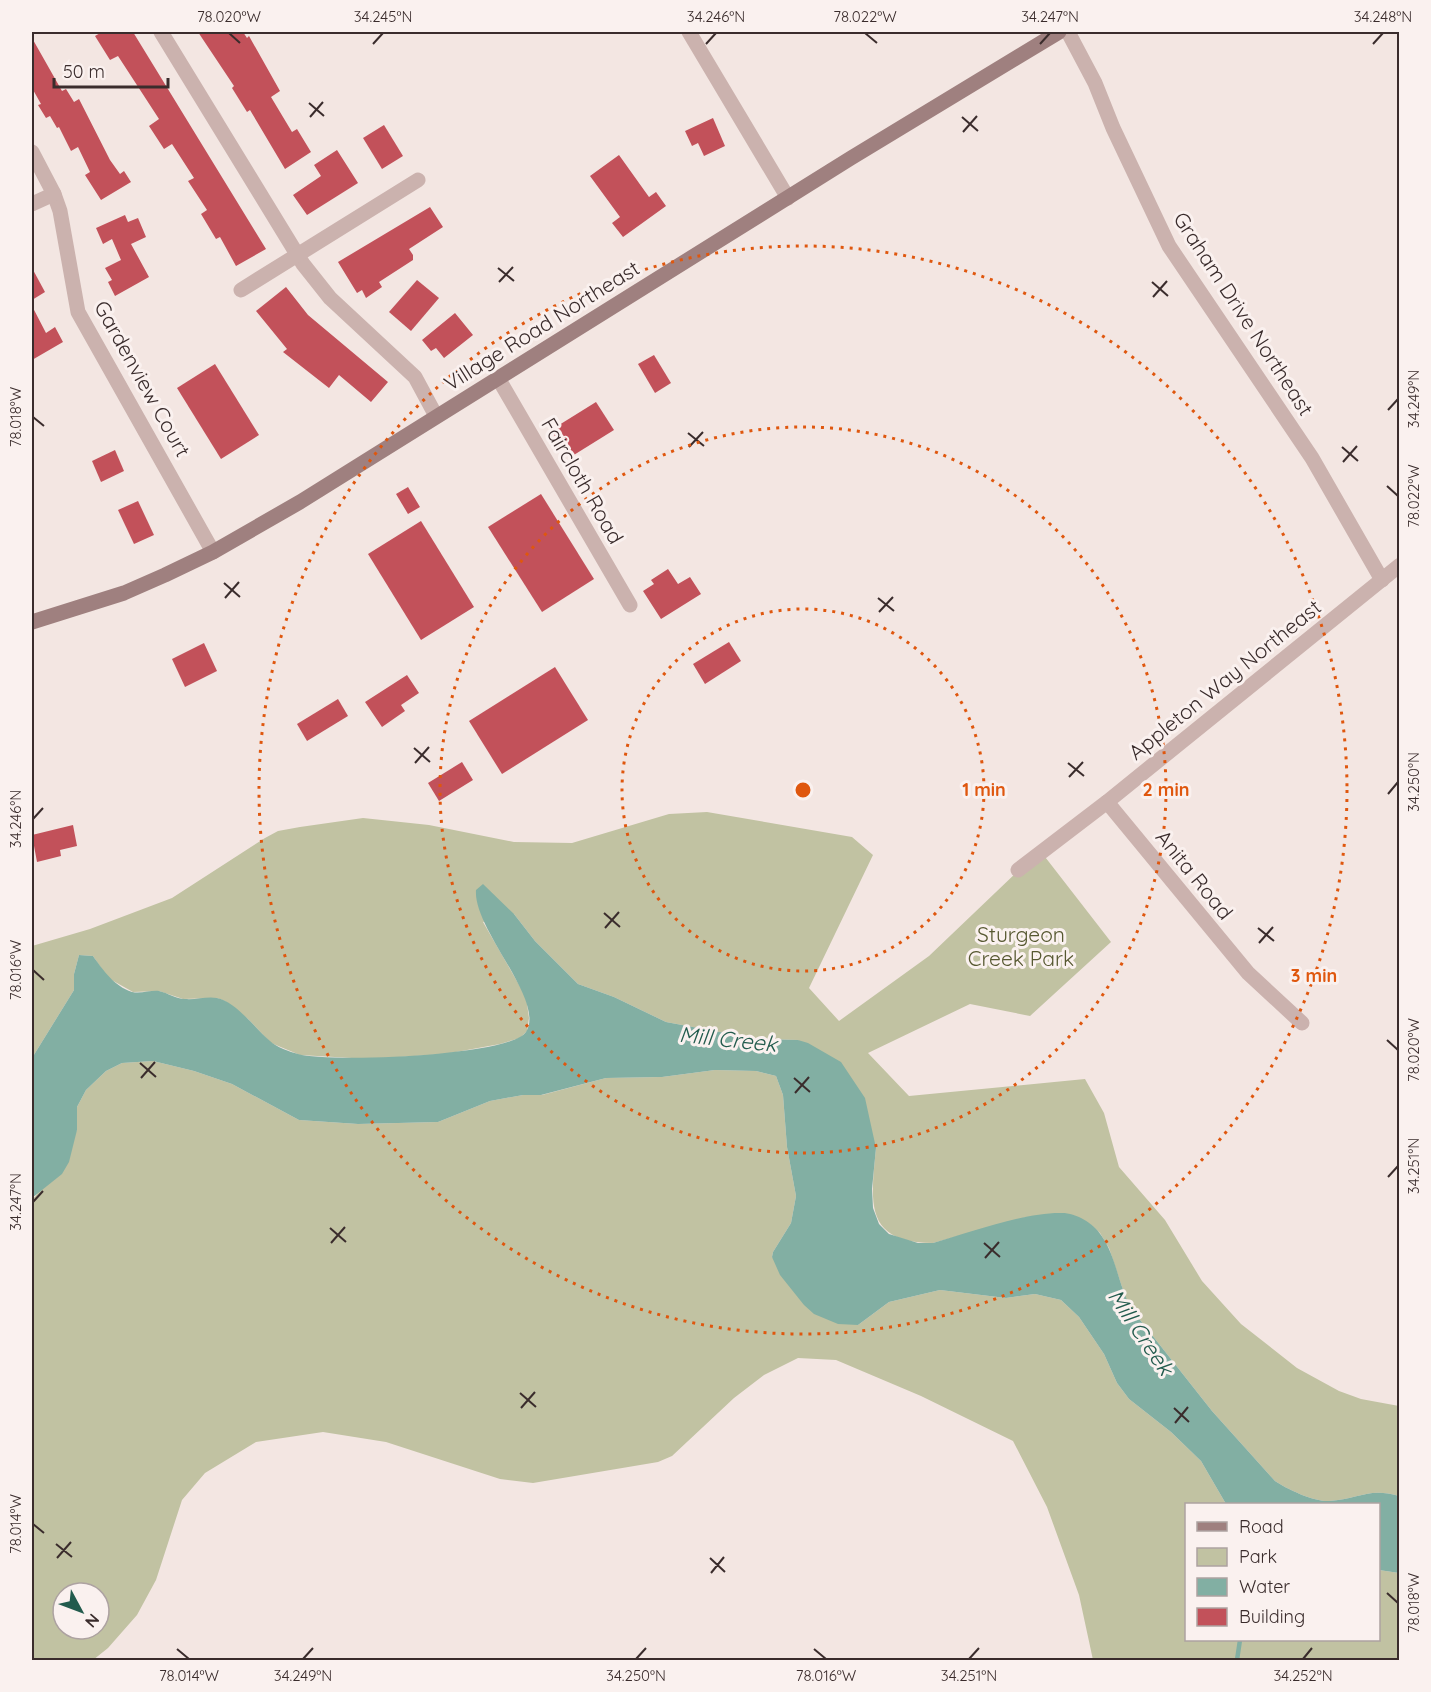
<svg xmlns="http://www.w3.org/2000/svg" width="1431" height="1692" viewBox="0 0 1431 1692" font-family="Quicksand,sans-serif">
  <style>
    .green { fill: #c1c2a2; fill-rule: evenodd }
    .water { fill: #82afa3 }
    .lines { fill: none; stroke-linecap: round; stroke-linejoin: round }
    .stream { stroke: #82afa3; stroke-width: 4.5 }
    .building { fill: #c2515a }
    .street { stroke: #cbb2ae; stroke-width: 15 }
    .secondary { stroke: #9f807f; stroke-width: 15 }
    .ticks { fill: none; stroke: #3a2c2c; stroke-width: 2 }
    .ring { fill: none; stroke: #df570e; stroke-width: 3; stroke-dasharray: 3 6 }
    .labels { text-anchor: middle; stroke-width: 6; stroke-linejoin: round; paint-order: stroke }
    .street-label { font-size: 21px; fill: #3a2c2c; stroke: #faf1ef }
    .park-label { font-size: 21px; fill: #565830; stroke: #faf1ef }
    .water-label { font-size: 22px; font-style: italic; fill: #225b4d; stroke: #faf1ef }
    .centre { fill: #df570e; stroke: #faf1ef; stroke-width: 3 }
    .ring-label { font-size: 18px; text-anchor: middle; font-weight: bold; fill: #df570e; stroke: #faf1ef; stroke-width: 6; stroke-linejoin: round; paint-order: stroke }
    .neatline { fill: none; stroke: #3a2c2c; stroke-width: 2 }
    .ticks-label { font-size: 15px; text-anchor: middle; fill: #3a2c2c }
  </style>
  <rect width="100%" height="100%" fill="#f3e6e2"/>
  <g class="green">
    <path d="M707,812L852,837L873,855L809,988L839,1021L929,956L1018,871L1042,853L1111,942L1030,1016L970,1004L868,1053L909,1096L1085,1079L1104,1113L1119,1167L1165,1220L1202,1281L1241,1324L1297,1368L1339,1391L1361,1399L1399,1406V1496C1368,1487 1357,1500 1329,1501C1314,1502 1287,1489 1275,1481L1212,1411L1133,1311L1126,1299L1109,1248L1100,1233L1090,1224L1027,1217L933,1243C863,1243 871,1201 876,1148L798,1040L757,1039L666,1022L614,997L578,984L535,941L514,914L483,922L526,997L529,1018L527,1031L520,1038L500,1044L445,1054L369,1059L300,1055L271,1043L248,1019L225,1001L217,998L183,999L159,991L133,992L108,978L93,956L79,955L74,974V990L32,1058V946L90,929L172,898L265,838L278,831L300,827L363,818L429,825L514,842L572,843L669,814Z"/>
    <path d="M153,1061L194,1071L232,1084L299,1120L358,1124L438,1122L490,1101L523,1095H542L606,1078L662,1077L715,1070L756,1071L776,1076L783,1095L787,1147L796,1196L791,1223L773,1252L772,1257L858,1325L889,1302L940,1290L1006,1298L1035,1294L1061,1300L1079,1317L1104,1354L1117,1383L1129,1399L1171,1432L1201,1461L1226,1504H1186V1640H1378L1379,1570L1399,1573V1660H1093L1079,1595L1047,1507L1013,1441L921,1396L836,1360L798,1358L764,1375L734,1398L672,1456L658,1462L533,1483L500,1479L386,1442L323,1432L256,1442L205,1473L182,1500L156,1580L137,1615L108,1648L93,1660H32V1198L35,1197L77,1130V1107L86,1090L106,1071L122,1063ZM63,1593H99V1629H63Z"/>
  </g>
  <path class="water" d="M483,884L514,914L535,941L578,984L614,997L666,1022L757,1039L798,1040L808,1043L841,1062L865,1098L876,1148L872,1189L873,1208L879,1224L889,1234L918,1243H933C969,1233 1025,1212 1062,1213C1076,1213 1093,1223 1101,1235C1117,1257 1118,1287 1133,1311L1212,1411L1275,1481C1287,1489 1314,1502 1329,1501C1357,1500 1368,1487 1399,1496V1573L1379,1570L1378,1504H1226L1201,1461L1171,1432L1129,1399L1117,1383L1104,1354L1079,1317L1061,1300L1035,1294L1006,1298L940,1290L889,1302L858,1325L838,1324L814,1314L804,1305L780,1275L772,1257L773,1252L791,1223L796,1196L787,1147L783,1095L776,1076L756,1071L715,1070L662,1077L606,1078L541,1095H523L490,1101L438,1122L358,1124L299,1120L232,1084L194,1071L153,1061L122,1063L106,1071L86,1090L77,1107V1130L69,1162L62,1174L32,1198V1058L74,990V974L79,955L93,956C103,970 114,986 132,992C141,994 151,990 159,991C168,993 176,999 185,999C196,1000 207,996 217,998C235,1001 256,1029 270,1041C276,1047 290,1052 298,1054C329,1063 510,1056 526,1032C546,1001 473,929 476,890Z"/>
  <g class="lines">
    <polyline class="stream" points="1237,1660 1240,1640"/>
  </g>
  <g class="building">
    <polygon points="102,32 133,32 266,249 236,266 220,237 216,239 201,214 207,210 188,181 194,178 172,144 164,149 149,126 159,119 118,56 110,60 95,36"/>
    <polygon points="198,32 243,32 247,38 249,36 280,91 271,97 292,132 297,129 311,152 285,169 250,110 247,112 232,88 234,86"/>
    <polygon points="32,38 62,91 66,89 74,102 79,99 110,160 120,174 124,171 131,182 101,200 85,175 90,172 78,147 71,151 59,127 57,128 50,116 46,118 38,105 41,104 32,88"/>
    <polygon points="713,118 725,146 704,156 698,143 692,146 685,131"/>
    <polygon points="384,125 403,156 382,169 363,138"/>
    <polygon points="337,150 358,183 307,215 293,195 321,176 314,165"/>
    <polygon points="619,155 649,197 656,192 666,206 623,237 612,223 620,217 590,176"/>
    <polygon points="430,207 443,227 409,249 413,255 413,260 379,282 382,287 366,298 362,290 357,293 338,262"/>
    <polygon points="125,215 128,222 138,218 146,237 131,244 149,277 115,296 108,282 112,280 105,268 121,260 112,239 103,244 96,228"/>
    <polygon points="32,268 45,292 32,300"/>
    <polygon points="417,280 439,298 411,331 389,312"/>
    <polygon points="286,287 308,315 388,382 371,402 339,375 329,388 283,352 287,349 256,311"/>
    <polygon points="32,306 46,333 55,327 63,342 32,360"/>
    <polygon points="455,313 473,335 444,358 436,348 431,351 422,340"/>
    <polygon points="654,355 671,383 655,393 638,364"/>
    <polygon points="215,364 259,435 221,459 177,388"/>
    <polygon points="596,402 614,430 569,458 551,430"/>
    <polygon points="115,450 124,471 101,482 92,461"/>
    <polygon points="408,487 420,507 408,514 396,494"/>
    <polygon points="541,494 594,579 542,612 488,527"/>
    <polygon points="138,501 154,535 134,544 118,510"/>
    <polygon points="421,521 474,607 421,640 368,554"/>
    <polygon points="668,569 678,584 690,577 701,594 661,619 643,591 654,584 651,580"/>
    <polygon points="729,642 741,661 705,684 693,664"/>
    <polygon points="204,643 217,671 185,687 172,659"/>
    <polygon points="555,667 588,720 502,774 469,721"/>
    <polygon points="407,675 419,693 401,705 405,711 382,727 365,702"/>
    <polygon points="338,699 348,716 307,741 297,724"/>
    <polygon points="462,762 473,780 439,801 428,783"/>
    <polygon points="73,825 77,846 60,850 61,856 37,862 32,835"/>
  </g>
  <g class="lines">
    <g class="street">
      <polyline points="161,32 303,264 330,298 415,377 436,416"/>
      <polyline points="689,32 788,198"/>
      <polyline points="1068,32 1095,83 1113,128 1169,246 1312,458 1382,580"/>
      <polyline points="32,152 54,194 60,211 78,312 213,552"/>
      <polyline points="32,204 54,194"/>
      <polyline points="241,290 418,180"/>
      <polyline points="498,378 630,605"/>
      <polyline points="1107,802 1248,973 1302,1023"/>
      <polyline points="1018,870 1107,802 1400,565"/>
    </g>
    <polyline class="secondary" points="32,622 124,593 165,575 213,552 300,502 851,158 1059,32"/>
  </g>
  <path class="ticks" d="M229,33L240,43M865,33L877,43M373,44L383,33M706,44L716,33M1040,44L1050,33M1373,44L1383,33M309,103L324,116M310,117L323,102M962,117L978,131M963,132L977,116M498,268L514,281M499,282L513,267M1152,282L1168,296M1153,297L1167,281M1388,410L1398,399M33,417L44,426M688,433L704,446M689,447L703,432M1342,447L1358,461M1343,462L1357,446M1387,486L1398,496M224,583L240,597M225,598L239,582M878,598L894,611M879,612L893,597M414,748L430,762M415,763L429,747M1068,763L1084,776M1069,777L1083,762M1388,794L1398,782M33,819L43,808M604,913L620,927M605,928L619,912M1258,928L1274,941M1259,943L1273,927M33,970L44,980M1387,1040L1398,1050M140,1063L156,1077M141,1078L155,1062M794,1078L810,1092M795,1093L809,1077M1388,1177L1398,1166M33,1202L43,1191M330,1228L346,1242M331,1243L345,1227M984,1243L1000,1257M985,1258L999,1242M520,1393L536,1407M521,1408L535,1392M1174,1408L1189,1422M1175,1423L1188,1407M33,1524L44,1533M56,1544L72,1557M57,1558L71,1542M710,1558L725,1572M711,1573L724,1557M1387,1593L1398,1603M177,1649L189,1659M814,1649L826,1659M303,1659L313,1648M636,1659L646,1648M969,1659L979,1648M1303,1659L1312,1648"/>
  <g class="ring">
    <circle cx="803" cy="790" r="181"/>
    <circle cx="803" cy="790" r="363"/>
    <circle cx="803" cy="790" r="544"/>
  </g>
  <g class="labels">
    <g class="street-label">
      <text transform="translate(1243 314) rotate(57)" y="7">Graham Drive Northeast</text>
      <text transform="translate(542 326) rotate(-32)" y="7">Village Road Northeast</text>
      <text transform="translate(142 379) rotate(61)" y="7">Gardenview Court</text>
      <text transform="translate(582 481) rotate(60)" y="7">Faircloth Road</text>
      <text transform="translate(1225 680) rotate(-39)" y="7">Appleton Way Northeast</text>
      <text transform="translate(1194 875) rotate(51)" y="7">Anita Road</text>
    </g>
    <g class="park-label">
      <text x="1021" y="942">Sturgeon<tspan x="1021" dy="24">Creek Park</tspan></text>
    </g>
    <g class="water-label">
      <text transform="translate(728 1039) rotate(6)" y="8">Mill Creek</text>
      <text transform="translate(1141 1332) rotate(56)" y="8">Mill Creek</text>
    </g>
  </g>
  <circle cx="803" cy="790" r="9" class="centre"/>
  <g class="ring-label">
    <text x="984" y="796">1 min</text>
    <text x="1166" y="796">2 min</text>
    <text x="1314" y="982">3 min</text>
  </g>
  <rect width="1431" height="1692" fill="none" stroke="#faf1ef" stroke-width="66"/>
  <rect x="1185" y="1503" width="195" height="138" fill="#faf1ef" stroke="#ada2a1" stroke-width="1.5"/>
  <rect x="1197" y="1522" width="30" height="9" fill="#9f807f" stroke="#ada2a1" stroke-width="1.5"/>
  <text x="1239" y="1533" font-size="18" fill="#3a2c2c">Road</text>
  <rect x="1197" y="1548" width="30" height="18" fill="#c1c2a2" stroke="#ada2a1" stroke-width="1.5"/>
  <text x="1239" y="1563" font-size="18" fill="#3a2c2c">Park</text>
  <rect x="1197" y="1578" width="30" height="18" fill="#82afa3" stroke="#ada2a1" stroke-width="1.5"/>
  <text x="1239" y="1593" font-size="18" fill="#3a2c2c">Water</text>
  <rect x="1197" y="1608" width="30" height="18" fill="#c2515a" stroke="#ada2a1" stroke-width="1.5"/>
  <text x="1239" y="1623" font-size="18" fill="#3a2c2c">Building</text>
  <g transform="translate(81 1611) rotate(131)"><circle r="28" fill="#faf1ef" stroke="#ada2a1" stroke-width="1.5"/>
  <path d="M0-4.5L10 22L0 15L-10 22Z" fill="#225b4d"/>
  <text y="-9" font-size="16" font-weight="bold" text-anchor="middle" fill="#3a2c2c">N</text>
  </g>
  <path d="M54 78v9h114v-9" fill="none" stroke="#3a2c2c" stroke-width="3"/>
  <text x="63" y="78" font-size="18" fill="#3a2c2c" stroke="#faf1ef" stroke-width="4.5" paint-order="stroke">50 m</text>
  <rect x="33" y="33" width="1365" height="1626" class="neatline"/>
  <g class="ticks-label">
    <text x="229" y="22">78.020°W</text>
    <text x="383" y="22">34.245°N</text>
    <text x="716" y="22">34.246°N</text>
    <text x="865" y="22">78.022°W</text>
    <text x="1050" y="22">34.247°N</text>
    <text x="1383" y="22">34.248°N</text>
    <text transform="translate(1414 399) rotate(-90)" y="5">34.249°N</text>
    <text transform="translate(16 417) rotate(-90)" y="5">78.018°W</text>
    <text transform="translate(1414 496) rotate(-90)" y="5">78.022°W</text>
    <text transform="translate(1414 782) rotate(-90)" y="5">34.250°N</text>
    <text transform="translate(16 819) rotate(-90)" y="5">34.246°N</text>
    <text transform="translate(16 970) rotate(-90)" y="5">78.016°W</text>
    <text transform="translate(1414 1050) rotate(-90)" y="5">78.020°W</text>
    <text transform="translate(1414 1166) rotate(-90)" y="5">34.251°N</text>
    <text transform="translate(16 1202) rotate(-90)" y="5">34.247°N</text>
    <text transform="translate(16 1524) rotate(-90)" y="5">78.014°W</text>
    <text transform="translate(1414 1603) rotate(-90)" y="5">78.018°W</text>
    <text x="189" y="1681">78.014°W</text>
    <text x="303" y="1681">34.249°N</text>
    <text x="636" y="1681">34.250°N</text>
    <text x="826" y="1681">78.016°W</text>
    <text x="969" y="1681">34.251°N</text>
    <text x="1303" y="1681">34.252°N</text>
  </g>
</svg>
